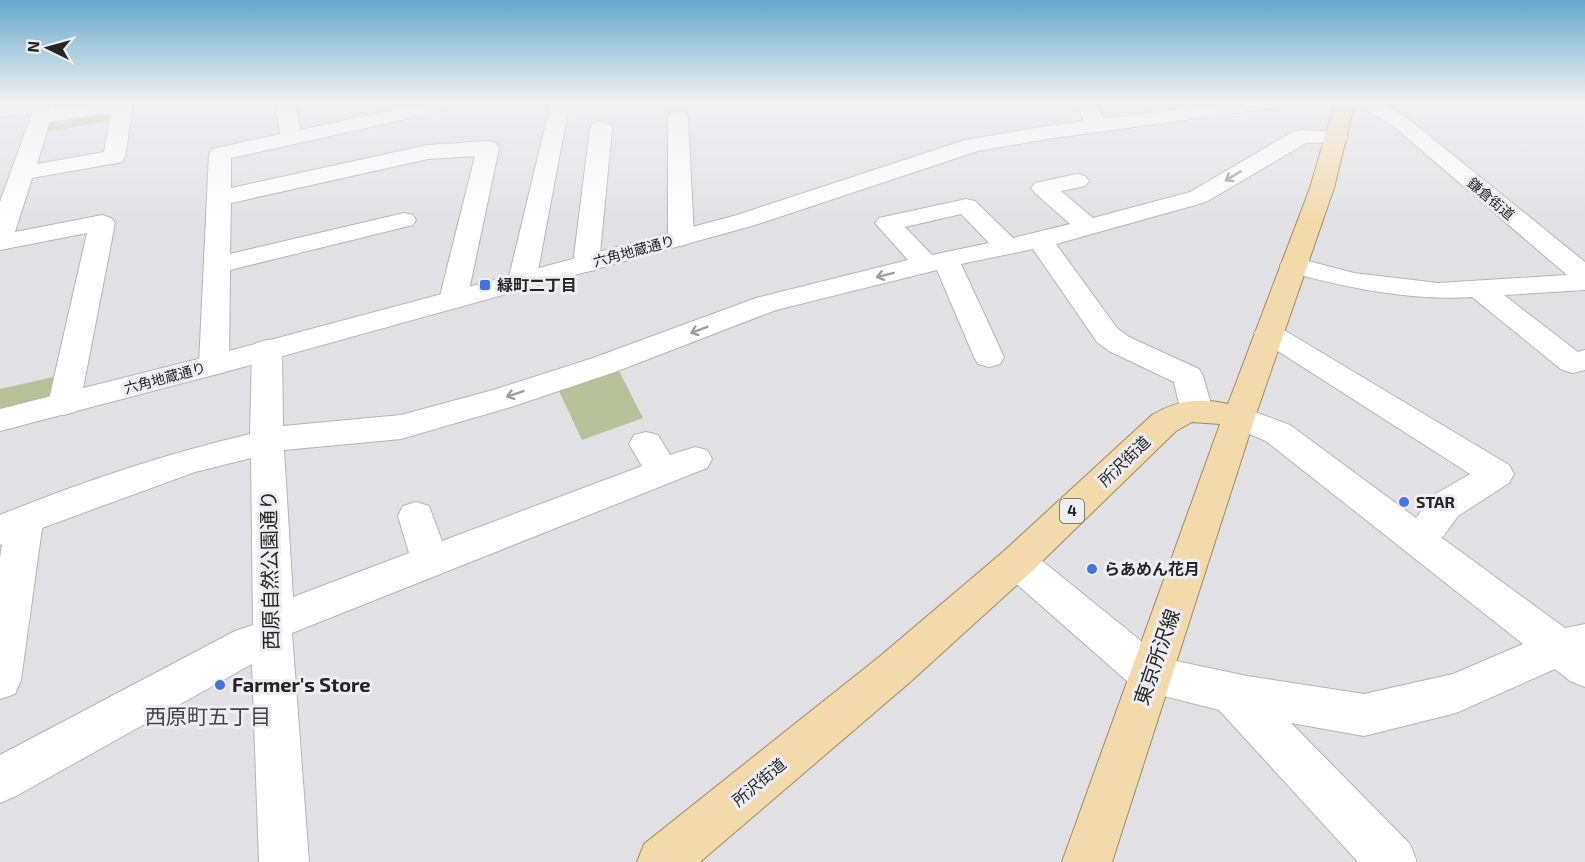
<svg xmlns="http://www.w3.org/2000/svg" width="1585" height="862" viewBox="0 0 1585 862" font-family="'Exo 2','Noto Sans JP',sans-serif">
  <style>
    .green { fill: #b7c298 }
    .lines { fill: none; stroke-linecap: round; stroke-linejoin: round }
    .street-casing { stroke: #b4b4b8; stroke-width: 2 }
    .secondary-casing { stroke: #b4b4b8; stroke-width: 2 }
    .primary-casing { stroke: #a58b59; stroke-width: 2 }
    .street { fill: #fff; fill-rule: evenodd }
    .secondary { fill: #fff; fill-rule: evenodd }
    .primary { fill: #f2daac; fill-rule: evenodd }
    .oneway { stroke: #9d9d9e }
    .poi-dot { fill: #4173e3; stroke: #eeeef2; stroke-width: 2 }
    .labels { text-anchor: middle; stroke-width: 6; stroke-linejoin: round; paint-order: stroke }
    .far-street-label { font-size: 14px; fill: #252527; stroke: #eeeef2 }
    .shield { fill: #eeeef2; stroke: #616164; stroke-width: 1.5 }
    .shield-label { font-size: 15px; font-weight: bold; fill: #252527 }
    .poi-label { font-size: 16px; font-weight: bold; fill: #252527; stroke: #eeeef2; text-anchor: start }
    .street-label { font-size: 16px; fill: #252527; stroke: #eeeef2 }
    .near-street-label { font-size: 20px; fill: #252527; stroke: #eeeef2 }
    .near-poi-label { font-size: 20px; font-weight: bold; fill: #252527; stroke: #eeeef2; text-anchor: start }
    .near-neighbourhood-label { font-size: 21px; fill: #454548; stroke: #eeeef2 }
  </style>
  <rect width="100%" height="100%" fill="#e1e1e5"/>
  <g class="green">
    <polygon points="507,102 630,102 511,110"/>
    <polygon points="118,107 114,120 40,133 45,118"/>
    <polygon points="617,367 643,418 582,440 557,387"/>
    <polygon points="58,376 55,399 0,413 0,389"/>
  </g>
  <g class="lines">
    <defs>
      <g id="street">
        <path d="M19,102H56L54,109L103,102H131L133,105L125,157L122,162L32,178L15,232L102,215L111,218L115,223L80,404L75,412L64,415L53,412L48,404L87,233L0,250V202L32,113L0,116V104ZM111,113L104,152L37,164L50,122Z"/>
        <polygon points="275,102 295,102 300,130 429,102 440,103 443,107 440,111 433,113 231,158 231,188 428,145 488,141 496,143 499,148 467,300 463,306 453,308 443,306 439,300 475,156 428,159 231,203 230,254 404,213 413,215 416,220 413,225 230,270 229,365 225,372 214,375 203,372 199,365 209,154 212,149 280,134"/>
        <polygon points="551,102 567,102 569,105 536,281 532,287 522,289 512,287 508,281"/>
        <polygon points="1077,102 1097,102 1106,126 1103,131 1095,132 1087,131"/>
        <path d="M1357,102H1381L1406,117L1585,262V290L1504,295L1578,352L1585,350V370L1573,373L1562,370L1472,297C1407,301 1346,287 1284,271L1280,265L1284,259L1293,257L1354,273L1438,283L1567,275L1392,125L1360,106Z"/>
        <polygon points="678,111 685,113 688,117 694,238 690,243 681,246 672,243 668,238 668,117 671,113"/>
        <polygon points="601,122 609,123 612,128 599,264 595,270 586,272 577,270 573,264 590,128 593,123"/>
        <path d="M1302,130L1345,132L1348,137L1345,142L1306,143L1206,202L1056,244L1117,328L1129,337L1199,369L1203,376L1212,408L1207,416L1196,419L1185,416L1180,408L1174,382L1109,351L1097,342L1033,249L961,264L1004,357L1000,364L989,367L978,364L974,357L937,270L776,310L615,372L514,406L401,439L284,450L293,597L409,553L398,516L403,506L416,502L429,506L442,541L642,466L629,444L634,435L646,432L658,435L670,455L695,447L707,450L712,459L707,468L292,633L309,862H259L252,664L16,796L0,803V755L235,631L253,625L251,458L195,472L42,528L21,680L15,694L0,699V558L2,544L0,545V515C81,482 165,454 250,434L252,350L256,343L267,340L278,343L282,350L283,426L401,415L493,390L593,358L756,298L908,260L875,223L879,218L966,199L975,201L1013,238L1070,224L1035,193L1031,188L1035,183L1077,174L1085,176L1089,181L1085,186L1061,191L1093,218L1190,192L1294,131ZM961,214L989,243L932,255L905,227Z"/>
        <polygon points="1269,324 1279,327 1509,465 1514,474 1509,483 1458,516 1442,538 1565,628 1585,624 1585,687 1570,681 1555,669 1456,713 1364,736 1291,723 1410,844 1417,862 1358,862 1219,710 1136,689 1004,573 998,562 1004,551 1017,547 1030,551 1162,658 1247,676 1364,694 1453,674 1523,644 1266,441 1228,425 1223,417 1228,409 1239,406 1290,425 1416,518 1432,496 1470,474 1259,339 1254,333 1259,327"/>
      </g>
      <polygon id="secondary" points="1232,102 1281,102 1278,106 1271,108 1047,139 978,151 755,225 225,372 0,431 0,409 214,355 737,215 965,140 1047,126"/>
      <path id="primary" d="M1335,102H1355L1334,188L1255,417L1112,862H1062L1220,424L1192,422L1176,431L1030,573L909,683L700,862H637L644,844L879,657L1004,551L1152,415C1177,400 1200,398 1228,404L1310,188Z"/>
    </defs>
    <use href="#street" class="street-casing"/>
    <use href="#secondary" class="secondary-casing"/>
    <use href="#primary" class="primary-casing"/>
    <use href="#street" class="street"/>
    <use href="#secondary" class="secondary"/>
    <use href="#primary" class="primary"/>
  </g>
  <defs><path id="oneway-shaft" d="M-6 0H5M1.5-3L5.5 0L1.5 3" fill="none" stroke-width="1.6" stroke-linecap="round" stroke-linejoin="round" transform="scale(1.5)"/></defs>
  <g class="oneway">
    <use href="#oneway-shaft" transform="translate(1233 176) rotate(149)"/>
    <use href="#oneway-shaft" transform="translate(885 275) rotate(166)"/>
    <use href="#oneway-shaft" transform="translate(699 330) rotate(159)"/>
    <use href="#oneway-shaft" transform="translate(515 394) rotate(162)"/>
  </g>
  <linearGradient id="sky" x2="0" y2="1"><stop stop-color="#66a8cc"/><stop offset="0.46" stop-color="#f2f2f3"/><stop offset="1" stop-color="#f2f2f3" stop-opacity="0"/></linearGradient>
  <rect width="1585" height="222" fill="url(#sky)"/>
  <g class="poi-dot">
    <rect x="479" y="279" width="12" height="12" rx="3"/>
    <circle cx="1404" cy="502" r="6"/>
    <circle cx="1092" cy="569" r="6"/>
    <circle cx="220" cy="685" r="6"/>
  </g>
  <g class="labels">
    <g class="far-street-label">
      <text transform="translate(1491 199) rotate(40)" y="5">鎌倉街道</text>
      <text transform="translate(634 251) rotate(-15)" y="5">六角地蔵通り</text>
      <text transform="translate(165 378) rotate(-15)" y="5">六角地蔵通り</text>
    </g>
    <rect class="shield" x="1060" y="499" width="24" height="24" rx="4.5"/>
    <g class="shield-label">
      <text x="1072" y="516">4</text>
    </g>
    <g class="poi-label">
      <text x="497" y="291">緑町二丁目</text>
      <text x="1416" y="508">STAR</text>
      <text x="1104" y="575">らあめん花月</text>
    </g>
    <g class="street-label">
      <text transform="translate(1124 461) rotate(-44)" y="6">所沢街道</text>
      <text transform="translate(759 782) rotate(-40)" y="6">所沢街道</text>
    </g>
    <g class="near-street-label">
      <text transform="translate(270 570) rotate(-91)" y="7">西原自然公園通り</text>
      <text transform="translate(1157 657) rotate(-71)" y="7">東京所沢線</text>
    </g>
    <g class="near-poi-label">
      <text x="232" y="692">Farmer's Store</text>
    </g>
    <g class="near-neighbourhood-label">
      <text x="208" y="724">西原町五丁目</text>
    </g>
  </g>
  <g transform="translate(48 48) rotate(275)" stroke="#eeeef2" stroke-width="4.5" paint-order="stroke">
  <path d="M0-4.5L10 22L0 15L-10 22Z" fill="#252527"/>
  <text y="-9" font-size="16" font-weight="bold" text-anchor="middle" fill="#252527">N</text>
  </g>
</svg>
